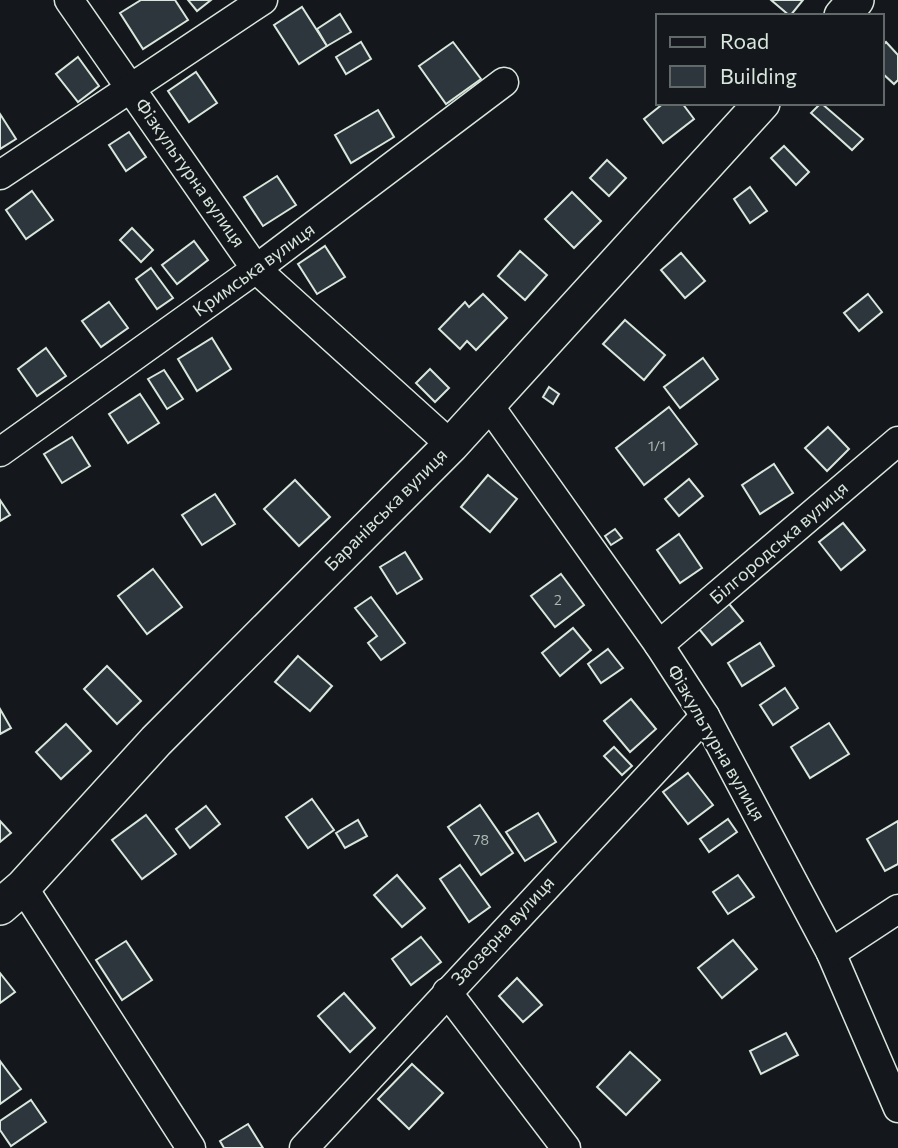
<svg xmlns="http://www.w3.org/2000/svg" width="898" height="1148" viewBox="0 0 898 1148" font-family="Commissioner,sans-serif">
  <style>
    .building { fill: #2c363c; stroke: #d8e6dc; stroke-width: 2 }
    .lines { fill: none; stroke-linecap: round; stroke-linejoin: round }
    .minor-casing { stroke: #d8e6dc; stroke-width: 31 }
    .major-casing { stroke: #d8e6dc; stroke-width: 38 }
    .minor { stroke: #14181c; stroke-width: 28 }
    .major { stroke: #14181c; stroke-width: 35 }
    .labels { text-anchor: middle; stroke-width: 5; stroke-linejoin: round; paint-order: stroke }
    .number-label { font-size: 14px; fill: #adbab4 }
    .street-label { font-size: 18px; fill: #d8e6dc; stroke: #14181c }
  </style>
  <rect width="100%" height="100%" fill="#14181c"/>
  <g class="building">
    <polygon points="141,0 175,0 188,20 143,49 120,13"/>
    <polygon points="188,0 211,0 197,11"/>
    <polygon points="771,0 803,0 790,16"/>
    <polygon points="302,7 327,46 299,64 274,25"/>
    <polygon points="340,14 351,32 327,46 317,29"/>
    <polygon points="361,42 371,59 346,74 336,57"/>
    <polygon points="453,42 481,79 446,104 419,66"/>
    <polygon points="886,42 898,55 898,80 894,84 882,73 882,46"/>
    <polygon points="78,57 99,86 78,102 56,74"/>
    <polygon points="196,72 217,103 189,122 168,91"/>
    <polygon points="664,103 682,103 694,119 663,143 644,119"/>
    <polygon points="821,103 863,139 852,150 811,113"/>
    <polygon points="378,110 394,137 351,163 335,135"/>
    <polygon points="0,114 16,139 0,149"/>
    <polygon points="129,132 146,157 126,171 109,145"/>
    <polygon points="784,146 809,172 796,185 771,158"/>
    <polygon points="607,160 626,178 609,196 590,178"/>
    <polygon points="277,176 296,205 263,226 244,197"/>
    <polygon points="750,187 767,211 750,223 734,199"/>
    <polygon points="32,191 53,220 26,239 6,210"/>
    <polygon points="572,192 601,221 574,248 545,219"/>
    <polygon points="132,228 153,250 141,262 120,240"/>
    <polygon points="194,241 208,260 177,284 162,265"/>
    <polygon points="325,246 345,277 317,294 298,264"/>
    <polygon points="520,251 547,275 525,300 498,276"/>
    <polygon points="681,253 705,281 685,298 661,270"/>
    <polygon points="151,268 173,298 157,309 136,279"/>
    <polygon points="483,294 507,318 476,350 467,341 460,349 439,329 465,302 469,307"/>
    <polygon points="868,294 882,312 859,331 844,313"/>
    <polygon points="109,302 128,328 101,347 82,321"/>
    <polygon points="625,320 665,355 644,380 603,344"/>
    <polygon points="212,338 231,369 197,391 178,359"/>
    <polygon points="46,348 66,376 37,396 18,369"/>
    <polygon points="703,358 718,379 680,408 664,387"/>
    <polygon points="430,369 449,388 435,402 416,383"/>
    <polygon points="164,370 183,399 167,409 148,379"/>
    <polygon points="549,387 559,394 553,404 543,397"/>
    <polygon points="140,394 159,423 128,443 109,414"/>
    <polygon points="669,407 697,444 644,485 616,448"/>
    <polygon points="828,427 849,449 827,471 805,448"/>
    <polygon points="72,437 90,466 62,483 44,454"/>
    <polygon points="774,464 793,493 760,514 742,485"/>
    <polygon points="488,475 517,499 490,532 461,507"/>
    <polygon points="689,479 703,496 679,516 665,499"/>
    <polygon points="295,480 330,517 299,546 264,509"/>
    <polygon points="215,494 235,524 202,545 182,515"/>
    <polygon points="0,500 10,515 0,521"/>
    <polygon points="843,523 865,550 841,570 819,542"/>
    <polygon points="615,529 622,538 611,545 605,536"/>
    <polygon points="679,534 702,568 680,583 657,550"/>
    <polygon points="405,552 422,579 397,594 380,567"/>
    <polygon points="153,569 182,607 147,634 118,596"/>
    <polygon points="561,574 584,605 555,627 531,596"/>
    <polygon points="371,597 405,643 381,660 368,643 377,636 355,608"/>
    <polygon points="726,600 743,621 712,645 695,624"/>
    <polygon points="573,628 591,650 560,676 542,653"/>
    <polygon points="760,643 774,666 742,686 728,663"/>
    <polygon points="608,649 623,668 601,683 588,664"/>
    <polygon points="298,656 332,686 310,711 275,682"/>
    <polygon points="107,666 141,701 117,724 84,689"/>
    <polygon points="785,688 798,708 773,725 760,705"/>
    <polygon points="631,699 656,729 630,752 604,721"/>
    <polygon points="0,709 11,728 0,734"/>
    <polygon points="829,723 849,754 810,778 791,747"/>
    <polygon points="66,724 91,751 61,779 36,752"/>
    <polygon points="614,747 632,766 622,775 604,756"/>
    <polygon points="688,773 713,805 688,824 663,792"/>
    <polygon points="312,799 334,830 308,848 286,817"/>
    <polygon points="480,805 513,853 481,875 448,827"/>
    <polygon points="206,806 220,824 190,848 176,829"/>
    <polygon points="538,813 556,842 525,861 506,832"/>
    <polygon points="146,815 176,854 142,879 112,840"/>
    <polygon points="728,819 737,832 709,852 700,839"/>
    <polygon points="358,820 367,836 345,848 336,833"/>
    <polygon points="0,821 11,833 0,842"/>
    <polygon points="898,821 898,864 885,871 867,839"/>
    <polygon points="460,865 490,907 469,922 440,879"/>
    <polygon points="397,875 425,908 402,927 374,895"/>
    <polygon points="738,875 754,897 728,914 713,892"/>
    <polygon points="421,937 441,962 411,985 392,959"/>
    <polygon points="733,940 757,969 722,998 698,968"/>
    <polygon points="126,941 152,980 122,1000 96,960"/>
    <polygon points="0,973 15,992 0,1003"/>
    <polygon points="517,978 542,1005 523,1022 499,996"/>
    <polygon points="344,993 375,1028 350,1052 318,1016"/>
    <polygon points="786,1033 798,1055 761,1074 750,1051"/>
    <polygon points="630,1052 660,1080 626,1115 597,1087"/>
    <polygon points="0,1061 21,1089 0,1104"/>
    <polygon points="412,1064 443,1093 409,1129 378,1099"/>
    <polygon points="31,1100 46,1122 11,1146 0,1130 0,1121"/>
    <polygon points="248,1124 263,1148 224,1148 220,1141"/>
  </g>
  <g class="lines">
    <defs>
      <g id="minor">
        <polyline points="69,0 256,269 451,445"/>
        <polyline points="0,175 263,0"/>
        <polyline points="488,404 659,645 705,716 831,953 898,1108"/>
        <polyline points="0,452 256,269 504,82"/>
        <polyline points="659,645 898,441"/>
        <polyline points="23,887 191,1148"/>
        <polyline points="831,953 898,909"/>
        <polyline points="447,992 566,1148"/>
        <polyline points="304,1148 705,716"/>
      </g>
      <g id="major">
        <polyline points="842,16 856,0"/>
        <polyline points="0,907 23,887 156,741 451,445 762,103"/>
      </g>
    </defs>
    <use href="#minor" class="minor-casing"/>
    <use href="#major" class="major-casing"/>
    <use href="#minor" class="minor"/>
    <use href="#major" class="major"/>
  </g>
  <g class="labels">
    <g class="number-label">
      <text x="657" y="451">1/1</text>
      <text x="558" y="605">2</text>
      <text x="481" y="845">78</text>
    </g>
    <g class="street-label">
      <text transform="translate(190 173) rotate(55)" y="6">Фізкультурна вулиця</text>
      <text transform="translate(254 270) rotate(-36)" y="6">Кримська вулиця</text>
      <text transform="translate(386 510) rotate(-45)" y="6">Баранівська вулиця</text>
      <text transform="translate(779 543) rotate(-41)" y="6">Білгородська вулиця</text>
      <text transform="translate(716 743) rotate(60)" y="6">Фізкультурна вулиця</text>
      <text transform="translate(503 931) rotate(-47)" y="6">Заозерна вулиця</text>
    </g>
  </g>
  <rect x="656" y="14" width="228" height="91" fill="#14181c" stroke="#626a69" stroke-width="2"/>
  <rect x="670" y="37" width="35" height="10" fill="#14181c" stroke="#626a69" stroke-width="2"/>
  <text x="720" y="49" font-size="21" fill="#d8e6dc">Road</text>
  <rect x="670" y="66" width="35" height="21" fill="#2c363c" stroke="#626a69" stroke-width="2"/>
  <text x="720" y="84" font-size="21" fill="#d8e6dc">Building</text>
</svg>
